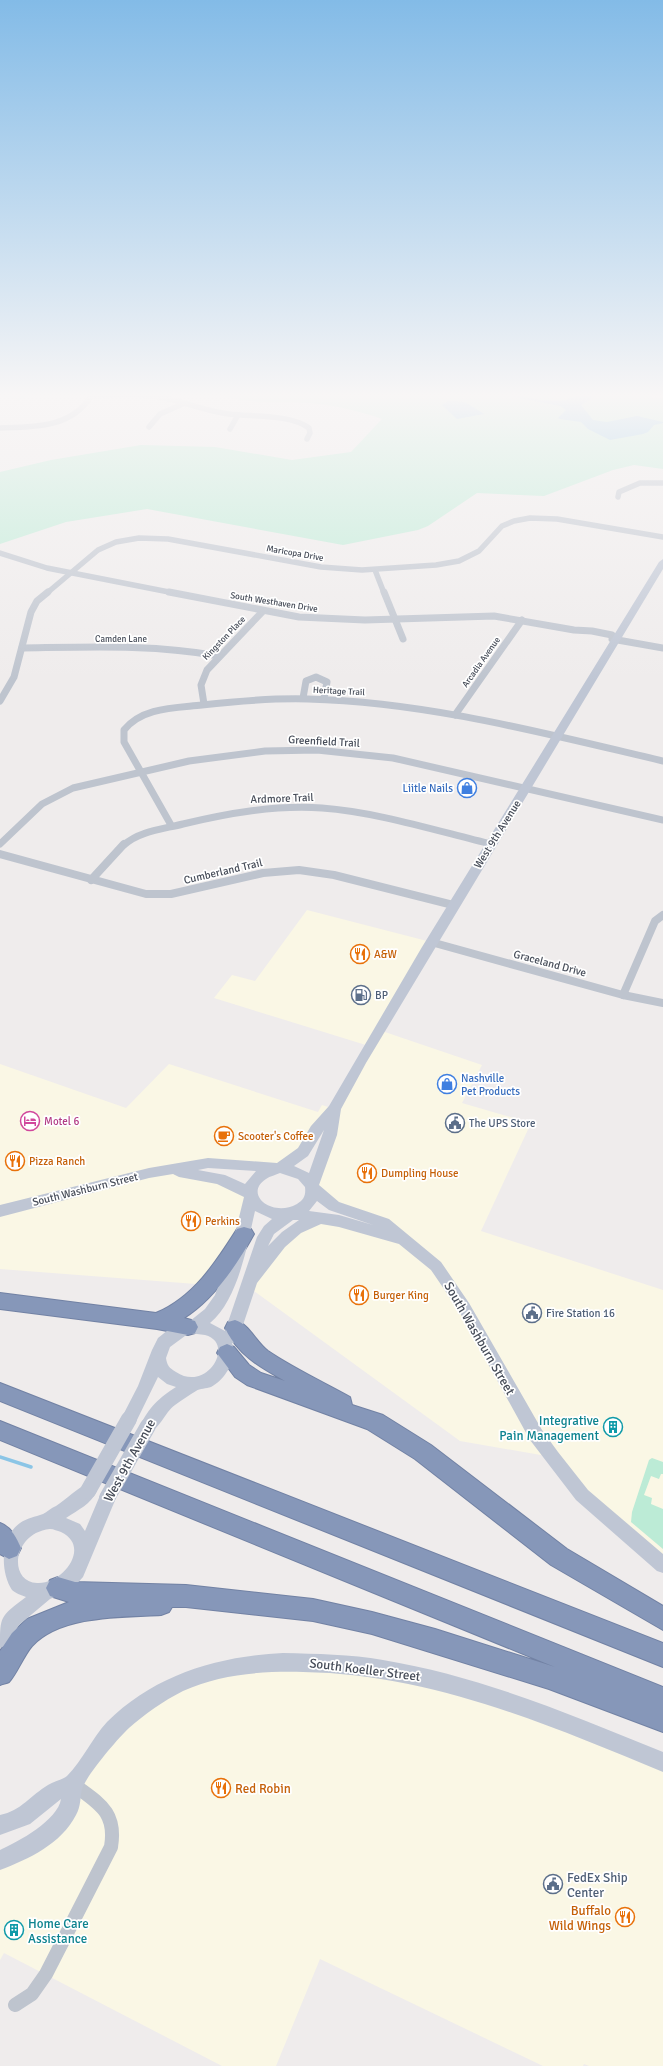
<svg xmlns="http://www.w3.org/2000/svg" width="663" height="2066" viewBox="0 0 663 2066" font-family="Signika,sans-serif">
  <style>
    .commercial { fill: #faf7e5 }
    .green { fill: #bcebd6 }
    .water { fill: #8bc5e6 }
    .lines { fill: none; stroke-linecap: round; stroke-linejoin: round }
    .stream { stroke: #8bc5e6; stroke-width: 3.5 }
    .highway-casing { stroke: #7282a4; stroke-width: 2 }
    .street-far3 { stroke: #bec4ce; stroke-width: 5.5 }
    .street-far2 { stroke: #bec4ce; stroke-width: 7 }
    .street-far1 { stroke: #bec4ce; stroke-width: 8 }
    .street { stroke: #bec4ce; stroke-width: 14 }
    .secondary { fill: #bfc6d4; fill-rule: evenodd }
    .highway { fill: #8697b9; fill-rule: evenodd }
    .secondary-bridge { stroke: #bfc6d4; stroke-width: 16 }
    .labels { text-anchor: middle; stroke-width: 3.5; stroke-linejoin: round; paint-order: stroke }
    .far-street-label { font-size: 9px; fill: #464c58; stroke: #fff }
    .street-label { font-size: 11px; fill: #464c58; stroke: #fff }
    .shop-label { font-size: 11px; fill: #366cbe; stroke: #fff; text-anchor: end }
    .food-label { font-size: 11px; fill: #c56008; stroke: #fff; text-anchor: start }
    .service-label { font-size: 11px; fill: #4e5e75; stroke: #fff; text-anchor: start }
    .hotel-label { font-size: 11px; fill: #b23c85; stroke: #fff; text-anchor: start }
    .near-street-label { font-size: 13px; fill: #464c58; stroke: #fff }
    .near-culture-label { font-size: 13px; fill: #0d838f; stroke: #fff; text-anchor: end }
    .near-food-label { font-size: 13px; fill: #c56008; stroke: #fff; text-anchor: start }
    .near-service-label { font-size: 13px; fill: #4e5e75; stroke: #fff; text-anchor: start }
  </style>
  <rect width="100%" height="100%" fill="#efecec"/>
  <g class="commercial">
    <polygon points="307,910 431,942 379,1030 482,1065 462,1103 531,1123 481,1231 663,1290 663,1565 552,1457 460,1441 247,1286 277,1246 322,1218 402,1239 313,1189 334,1109 280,1168 241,1164 173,1170 250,1193 249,1211 209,1285 0,1269 0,1064 126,1108 169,1064 318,1112 322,1105 334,1109 369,1046 214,998 232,975 255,981"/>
    <polygon points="226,1668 398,1671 663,1762 663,2066 589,2066 584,2064 583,2066 543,2066 320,1959 276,2066 222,2066 4,1953 0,1960 0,1860 43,1837 122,1722"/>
  </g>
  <g class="green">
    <polygon points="0,393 34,393 19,400 0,396"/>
    <path d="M216,393H627L663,398V469L634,465L613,470L544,496L477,493L428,526L418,530L343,545L147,509L66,522L0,544V472L51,460L141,445L215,447L292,460L351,452L382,419C360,411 333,405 310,403C278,401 245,405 216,393Z"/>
    <polygon points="652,1458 663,1462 663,1474 661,1474 659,1479 651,1476 644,1495 652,1498 651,1504 663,1509 663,1549 631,1522 632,1512 649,1460"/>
  </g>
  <g class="water">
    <path d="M494,393C516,393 537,402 560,401C567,401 576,395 584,393L592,396V398L581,405L593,420L607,422L637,416L663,422V423L654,425L648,432L643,434L610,440L588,429L581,422L560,419L558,418L566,410L560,406Z"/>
    <polygon points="448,401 465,402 484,414 457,419 442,405"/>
  </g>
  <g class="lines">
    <polyline class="stream" points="0,1457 31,1467"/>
    <defs>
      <g id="highway">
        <path d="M244,1227L251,1229L254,1234C237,1265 214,1299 184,1318L195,1321L198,1327L195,1333L188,1335L157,1329L0,1309V1293L156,1313C194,1297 216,1262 237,1229Z"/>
        <path d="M235,1320C249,1324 256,1342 268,1351C293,1368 323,1382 350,1397L352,1405L383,1415L431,1445L567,1549L663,1606V1630L551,1565L415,1459L367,1429L247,1385L235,1377L217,1353L220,1347L227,1344L234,1347L249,1365L261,1373L285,1381C260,1367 238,1355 225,1328L228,1322Z"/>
        <polygon points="0,1383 663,1643 663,1667 0,1401"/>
        <path d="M0,1421L663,1687V1732L549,1689L372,1634L313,1621L186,1607H172L169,1612L161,1615C122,1617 61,1615 32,1646C24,1655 16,1675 9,1682C7,1683 2,1684 0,1685V1651L12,1633L27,1619L69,1602L50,1596L46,1588L50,1580L58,1577L75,1582L186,1585L313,1599L372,1612L435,1629L555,1667L0,1440Z"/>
        <path d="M0,1523C11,1527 16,1537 21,1548L17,1556L9,1559L0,1554Z"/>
      </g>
    </defs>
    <use href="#highway" class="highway-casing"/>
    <g class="street-far3">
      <path d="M91,396C118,395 143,393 170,399C189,404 209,412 229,414C253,417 290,414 309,428L310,433L307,439"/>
      <polyline points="149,427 160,414 185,403"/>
      <path d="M0,428C33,427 72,428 91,396L89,393"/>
      <polyline points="230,429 238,415"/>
      <polyline points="618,497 619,492 640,483 663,483"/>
      <polyline points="0,553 47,568 174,593"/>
      <polyline points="375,570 384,593"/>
      <polyline points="47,593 98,550 116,542 139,538 168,539 321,567 362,570 436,565 459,561 479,551 502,526 514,521 530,518 557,519 663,537"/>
    </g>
    <g class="street-far2">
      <polyline points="169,592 299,617 365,620 494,616 574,630 592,631 612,635 617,639"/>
      <polyline points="384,592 403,639"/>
      <polyline points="612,639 663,648"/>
      <path d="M22,648C88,647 154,644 219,656"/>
      <polyline points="303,698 306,681 316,677 327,682 324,698"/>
      <polyline points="0,701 14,677 31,612 37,601 48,592"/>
      <polyline points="204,704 201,685 207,670 263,611"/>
      <polyline points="455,715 522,620"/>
      <path d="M171,825L124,742V730C142,707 175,708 202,705C238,701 273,698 308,699C428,702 547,734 663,761"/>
      <polyline points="0,844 42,804 73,788 189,761 265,751 317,750 393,758 663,820"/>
      <path d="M124,845C139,831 164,829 183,824C229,813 274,805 322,808C377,812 437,831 491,844"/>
    </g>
    <g class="street-far1">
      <polyline points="489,844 491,844"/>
      <polyline points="0,854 146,894 171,894 263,873 299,870 334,875 453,905"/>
      <polyline points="91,880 124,844"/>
      <polyline points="431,942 623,995 663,1003"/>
      <polyline points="623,995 655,921 663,915"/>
    </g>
    <path class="street" d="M15,2005L32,1994L46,1974L111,1847C117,1811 98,1803 73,1784"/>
    <g class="secondary">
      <path d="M663,559V569L366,1063L341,1109L337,1135L319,1185L339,1202L389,1219L441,1262L469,1303L542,1430L558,1452L588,1490L663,1554V1573L657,1571L576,1500L530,1440L459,1311L431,1270L399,1244L339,1227L321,1224L301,1233L285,1247L257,1283L239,1337L237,1342L232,1343C238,1359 225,1380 211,1387C206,1389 200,1388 196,1391C189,1395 182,1400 175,1405C163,1413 158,1437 142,1431L140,1426C149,1407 159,1398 176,1387L167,1384L158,1377L135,1424L129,1426L123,1424L121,1419L138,1386L152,1350L158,1338L173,1326L190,1321L205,1309L215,1295L231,1250L244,1197L217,1184L179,1177L173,1174L149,1178L0,1217V1205L149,1168L208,1158L277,1163L298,1148L311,1126L329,1106L422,947L659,562ZM324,1130L309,1173L294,1166L308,1156ZM208,1168L256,1171L245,1184L225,1175L198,1170ZM280,1173L298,1179L305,1187C306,1195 304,1200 297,1204C272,1218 243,1194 266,1179C270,1176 276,1175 280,1173ZM317,1201L329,1210L373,1225L339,1215L309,1211ZM255,1211L272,1219L264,1226L257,1237L225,1331L210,1323C238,1300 247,1246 255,1211ZM293,1220H299L282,1232L268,1246L274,1234ZM189,1333C194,1334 200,1334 205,1335C236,1343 207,1393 176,1372C169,1368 167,1365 166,1358L170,1347Z"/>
      <path d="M88,1483L94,1486L97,1491C91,1504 78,1510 66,1518L80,1524L85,1531L101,1493L107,1490L113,1493L116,1498L83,1577L72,1589L50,1599L19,1625L7,1645L0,1648C0,1615 0,1617 26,1597C21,1595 15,1593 12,1590C0,1572 0,1537 20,1523C27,1518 35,1517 43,1514C47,1512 51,1508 56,1506C65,1500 79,1487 88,1483ZM50,1529C54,1529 57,1531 61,1532C92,1547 62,1585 37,1583C8,1582 12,1533 50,1529Z"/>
      <path d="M283,1653C317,1654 350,1654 383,1660C480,1676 572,1715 663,1752V1772C547,1724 430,1674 303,1672C263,1671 220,1674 183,1691C163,1701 145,1714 129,1728C118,1738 86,1776 82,1789C80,1798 81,1806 76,1815C61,1844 29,1859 0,1870V1850C18,1842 58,1820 61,1799L30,1824L0,1835V1815C21,1811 31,1795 48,1785C54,1781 62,1780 67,1776C83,1760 92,1738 107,1722C154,1675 218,1656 283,1653Z"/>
    </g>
    <use href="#highway" class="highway"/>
    <g class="secondary-bridge">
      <polyline points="88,1491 129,1419"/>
      <polyline points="107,1498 148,1426"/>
    </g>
  </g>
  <linearGradient id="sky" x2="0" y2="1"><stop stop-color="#83bbe7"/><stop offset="0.58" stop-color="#f8f6f6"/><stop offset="1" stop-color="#f8f6f6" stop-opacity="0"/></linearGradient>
  <rect width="663" height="682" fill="url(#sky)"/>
  <defs>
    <symbol id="shop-ring" viewBox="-11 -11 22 22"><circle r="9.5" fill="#fff" stroke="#3f7fe0" stroke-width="1.5"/><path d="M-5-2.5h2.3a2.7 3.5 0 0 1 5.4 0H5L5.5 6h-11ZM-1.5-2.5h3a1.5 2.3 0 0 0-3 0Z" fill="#3f7fe0"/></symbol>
    <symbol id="restaurant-ring" viewBox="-11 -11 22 22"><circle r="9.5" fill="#fff" stroke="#e8710a" stroke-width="1.5"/><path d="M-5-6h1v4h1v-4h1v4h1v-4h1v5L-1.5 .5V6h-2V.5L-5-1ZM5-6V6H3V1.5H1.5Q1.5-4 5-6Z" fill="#e8710a"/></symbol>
    <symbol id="fuel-ring" viewBox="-11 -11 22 22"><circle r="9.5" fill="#fff" stroke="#5c6f8a" stroke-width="1.5"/><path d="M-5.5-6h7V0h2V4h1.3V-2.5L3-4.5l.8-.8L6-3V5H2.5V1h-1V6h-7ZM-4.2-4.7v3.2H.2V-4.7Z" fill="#5c6f8a"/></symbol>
    <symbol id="hotel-ring" viewBox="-11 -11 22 22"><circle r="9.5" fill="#fff" stroke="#d1479c" stroke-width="1.5"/><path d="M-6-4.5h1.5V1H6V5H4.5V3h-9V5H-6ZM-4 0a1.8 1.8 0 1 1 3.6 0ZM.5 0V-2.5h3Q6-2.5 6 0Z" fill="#d1479c"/></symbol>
    <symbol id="civic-ring" viewBox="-11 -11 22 22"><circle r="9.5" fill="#fff" stroke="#5c6f8a" stroke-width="1.5"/><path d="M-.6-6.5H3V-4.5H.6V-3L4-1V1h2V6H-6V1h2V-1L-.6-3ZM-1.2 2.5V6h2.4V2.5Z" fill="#5c6f8a"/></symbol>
    <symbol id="cafe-ring" viewBox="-11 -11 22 22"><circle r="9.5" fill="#fff" stroke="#e8710a" stroke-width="1.5"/><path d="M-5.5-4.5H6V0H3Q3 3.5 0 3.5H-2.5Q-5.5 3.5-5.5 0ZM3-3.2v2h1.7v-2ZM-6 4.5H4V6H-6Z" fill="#e8710a"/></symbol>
    <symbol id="building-ring" viewBox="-11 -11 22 22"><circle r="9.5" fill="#fff" stroke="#0f9aa8" stroke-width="1.5"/><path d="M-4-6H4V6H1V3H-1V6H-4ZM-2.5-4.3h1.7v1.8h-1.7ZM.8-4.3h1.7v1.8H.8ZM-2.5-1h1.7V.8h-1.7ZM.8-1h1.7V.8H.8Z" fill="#0f9aa8"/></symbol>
  </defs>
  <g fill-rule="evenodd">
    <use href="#shop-ring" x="456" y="777" width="22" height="22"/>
    <use href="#restaurant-ring" x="349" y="943" width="22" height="22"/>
    <use href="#fuel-ring" x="350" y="984" width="22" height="22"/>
    <use href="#shop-ring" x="436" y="1073" width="22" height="22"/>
    <use href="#hotel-ring" x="19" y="1110" width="22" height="22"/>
    <use href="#civic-ring" x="444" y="1112" width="22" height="22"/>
    <use href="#cafe-ring" x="213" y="1125" width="22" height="22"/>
    <use href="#restaurant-ring" x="4" y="1150" width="22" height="22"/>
    <use href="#restaurant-ring" x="356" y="1162" width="22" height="22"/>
    <use href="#restaurant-ring" x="180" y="1210" width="22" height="22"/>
    <use href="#restaurant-ring" x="348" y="1284" width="22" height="22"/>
    <use href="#civic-ring" x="521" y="1302" width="22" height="22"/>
    <use href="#building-ring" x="602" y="1416" width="22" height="22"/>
    <use href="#restaurant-ring" x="210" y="1777" width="22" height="22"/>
    <use href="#civic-ring" x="542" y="1873" width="22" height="22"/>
    <use href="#restaurant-ring" x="614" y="1906" width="22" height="22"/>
    <use href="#building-ring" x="3" y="1919" width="22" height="22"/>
  </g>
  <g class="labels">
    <g class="far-street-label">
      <text transform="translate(295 553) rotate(10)" y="3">Maricopa Drive</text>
      <text transform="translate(274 602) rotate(9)" y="3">South Westhaven Drive</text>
      <text transform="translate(224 638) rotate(-46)" y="3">Kingston Place</text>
      <text x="121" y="642">Camden Lane</text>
      <text transform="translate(481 662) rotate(-55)" y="3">Arcadia Avenue</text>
      <text transform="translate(339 691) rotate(3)" y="3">Heritage Trail</text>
    </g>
    <g class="street-label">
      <text transform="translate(324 741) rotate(3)" y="4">Greenfield Trail</text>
      <text transform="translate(282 798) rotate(-2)" y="4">Ardmore Trail</text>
      <text transform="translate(497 834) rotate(-58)" y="4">West 9th Avenue</text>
      <text transform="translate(223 871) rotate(-13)" y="4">Cumberland Trail</text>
      <text transform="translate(550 963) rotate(15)" y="4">Graceland Drive</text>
      <text transform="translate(85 1189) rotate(-14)" y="4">South Washburn Street</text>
    </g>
    <g class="shop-label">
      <text x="453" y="792">Liitle Nails</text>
      <text x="461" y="1082" text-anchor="start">Nashville<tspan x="461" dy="13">Pet Products</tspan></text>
    </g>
    <g class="food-label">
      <text x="374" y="958">A&amp;W</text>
      <text x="238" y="1140">Scooter's Coffee</text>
      <text x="29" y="1165">Pizza Ranch</text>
      <text x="381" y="1177">Dumpling House</text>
      <text x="205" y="1225">Perkins</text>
      <text x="373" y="1299">Burger King</text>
    </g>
    <g class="service-label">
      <text x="375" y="999">BP</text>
      <text x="469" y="1127">The UPS Store</text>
      <text x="546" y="1317">Fire Station 16</text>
    </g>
    <g class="hotel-label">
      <text x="44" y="1125">Motel 6</text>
    </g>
    <g class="near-street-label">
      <text transform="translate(480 1338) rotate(60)" y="5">South Washburn Street</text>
      <text transform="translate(129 1460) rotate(-61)" y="5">West 9th Avenue</text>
      <text transform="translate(365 1669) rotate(7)" y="5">South Koeller Street</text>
    </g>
    <g class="near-culture-label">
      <text x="599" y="1425">Integrative<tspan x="599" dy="15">Pain Management</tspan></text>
      <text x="28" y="1928" text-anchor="start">Home Care<tspan x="28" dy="15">Assistance</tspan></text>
    </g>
    <g class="near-food-label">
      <text x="235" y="1793">Red Robin</text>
      <text x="611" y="1915" text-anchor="end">Buffalo<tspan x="611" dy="15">Wild Wings</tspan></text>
    </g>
    <g class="near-service-label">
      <text x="567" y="1882">FedEx Ship<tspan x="567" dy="15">Center</tspan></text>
    </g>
  </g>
</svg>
